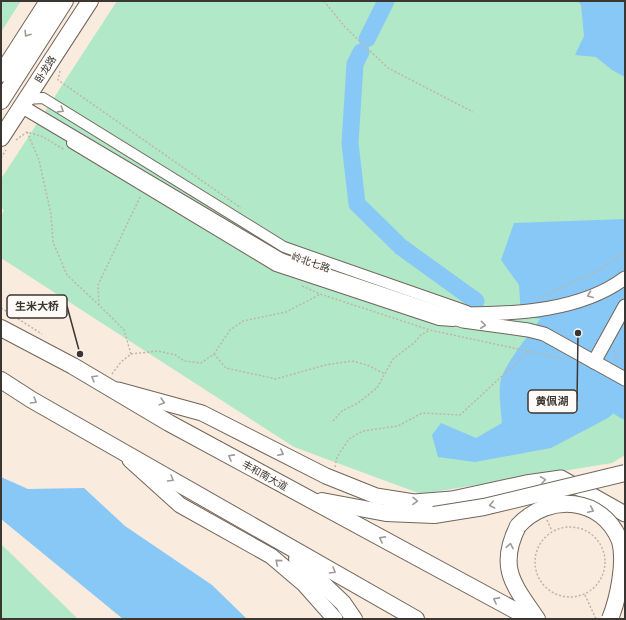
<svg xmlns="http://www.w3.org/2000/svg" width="626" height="620" viewBox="0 0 626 620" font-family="Manrope,'Noto Sans SC',sans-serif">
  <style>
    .green { fill: #b1e8c7 }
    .water { fill: #87c8f6 }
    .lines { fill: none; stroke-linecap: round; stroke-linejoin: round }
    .river { stroke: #87c8f6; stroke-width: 17 }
    .minor-casing { stroke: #71655a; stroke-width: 12 }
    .tertiary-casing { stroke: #71655a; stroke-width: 15 }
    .secondary-casing { stroke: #71655a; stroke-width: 17 }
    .primary-casing { stroke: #71655a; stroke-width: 18 }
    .path { stroke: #bfb4aa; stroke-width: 1.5; stroke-dasharray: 2 2; stroke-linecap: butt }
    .minor { stroke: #fff; stroke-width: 10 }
    .tertiary { stroke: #fff; stroke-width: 13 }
    .secondary { stroke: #fff; stroke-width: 15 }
    .primary { stroke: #fff; stroke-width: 16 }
    .primary-bridge-casing { stroke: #71655a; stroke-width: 18; stroke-linecap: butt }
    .primary-bridge { stroke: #fff; stroke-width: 16 }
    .oneway { stroke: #9d9a98 }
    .labels { text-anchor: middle; stroke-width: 3; stroke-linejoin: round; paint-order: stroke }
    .street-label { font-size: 10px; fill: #3b3631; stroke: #fdfaf8 }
    .leader { fill: none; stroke: #3b3631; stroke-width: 1.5 }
    .callout-dot { fill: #3b3631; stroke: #fdfaf8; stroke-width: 1.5 }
    .callout { fill: #fdfaf8; stroke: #3b3631; stroke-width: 1.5 }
    .callout-label { font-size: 11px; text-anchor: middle; font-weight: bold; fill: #3b3631 }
  </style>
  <rect width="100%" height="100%" fill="#f9ebde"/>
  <g class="green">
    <polygon points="1,1 21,1 1,32"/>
    <polygon points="117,1 625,1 625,455 612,463 421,494 294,447 1,258 1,217 4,210 1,207 1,179"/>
    <polygon points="1,544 78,619 1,619"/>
  </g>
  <g class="water">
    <polygon points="578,1 625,1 625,77 612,70 596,57 575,55 584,36 581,5"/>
    <path d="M625,219V403L608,418L551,448L475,462L438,457L432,435L441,423L476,438L502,423C501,412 498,390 501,379C508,359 528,337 540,319L521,316L519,285L501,260L514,223Z"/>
    <polygon points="1,477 28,489 84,488 125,526 212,585 247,619 123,619 1,519"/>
  </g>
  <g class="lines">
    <g class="river">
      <polyline points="367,39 386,1"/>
      <polyline points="361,52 355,64 350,143 357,204 401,247 476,301"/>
      <polyline points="601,395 625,411"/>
    </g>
    <defs>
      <g id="minor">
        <polyline points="26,99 43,98 284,247 467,311"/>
        <polyline points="72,143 276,266 439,320 453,321"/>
      </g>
      <g id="tertiary">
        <polyline points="21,106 281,260 463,321 528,330 544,334 625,379"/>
        <path d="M457,312L464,314C516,314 581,311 625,278"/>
        <polyline points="594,362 625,306"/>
      </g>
      <g id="secondary">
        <polyline points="118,390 202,413 326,476 376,496 414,502 452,499 526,483 561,478 625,514"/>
        <polyline points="130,460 180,505 271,556 304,584 335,619"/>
      </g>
      <g id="primary">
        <polyline points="1,74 48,1"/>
        <polyline points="1,101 65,1"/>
        <polyline points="1,138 90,1"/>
        <polyline points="1,328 73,366 169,423 531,619"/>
        <polyline points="1,380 32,400 416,619"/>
        <polyline points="322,501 386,513 434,515"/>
        <path d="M518,526C497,568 514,585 537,619"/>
        <polyline points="297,559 343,603 354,619"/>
      </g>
    </defs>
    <use href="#minor" class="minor-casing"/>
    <use href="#tertiary" class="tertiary-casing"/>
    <use href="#secondary" class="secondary-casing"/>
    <use href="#primary" class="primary-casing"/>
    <g class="path">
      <polyline points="324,1 345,27 388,68 473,112"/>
      <polyline points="60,71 58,80 241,208"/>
      <polyline points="27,132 39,160 51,214 53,242 67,275 99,305"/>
      <polyline points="16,140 27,132 41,136 65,150"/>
      <polyline points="1,158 6,150"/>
      <polyline points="302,286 320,294 430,330 564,359"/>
      <polyline points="542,297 599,270 625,253"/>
      <polyline points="1,308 42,334"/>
      <polyline points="614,350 617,361"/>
      <polyline points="131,354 124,330 99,305 98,285 141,195"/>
      <polyline points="214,354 226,368 276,379 325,365 352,361 367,365 385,374"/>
      <polyline points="112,374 121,362 131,354 158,351 176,355 184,361 201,363 214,354 230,330 243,321 286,312 319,295"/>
      <polyline points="333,421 342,411 358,403 377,388 393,359 414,343 421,335 430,330"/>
      <polyline points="335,467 337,457 349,439 363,431 398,426 422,413 460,415 529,351"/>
      <polyline points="547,520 552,531"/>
      <circle cx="570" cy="562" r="35"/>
      <polyline points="585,595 596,619"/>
    </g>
    <use href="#minor" class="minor"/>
    <use href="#tertiary" class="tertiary"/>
    <use href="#secondary" class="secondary"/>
    <use href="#primary" class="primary"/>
    <defs>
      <g id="primary-bridge">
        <polyline points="434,515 484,507 625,473"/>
        <path d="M518,526C549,492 603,497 620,541C626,562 618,599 610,619"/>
      </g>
    </defs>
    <use href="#primary-bridge" class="primary-bridge-casing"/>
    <use href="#primary-bridge" class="primary-bridge"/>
  </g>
  <defs><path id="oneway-chevron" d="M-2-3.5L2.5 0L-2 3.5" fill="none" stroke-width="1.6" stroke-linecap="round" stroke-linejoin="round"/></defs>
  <g class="oneway">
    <use href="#oneway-chevron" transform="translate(27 34) rotate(123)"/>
    <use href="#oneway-chevron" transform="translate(61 110) rotate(32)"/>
    <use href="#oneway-chevron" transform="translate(590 295) rotate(158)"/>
    <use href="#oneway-chevron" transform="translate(483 325) rotate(6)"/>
    <use href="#oneway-chevron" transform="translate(94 378) rotate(-150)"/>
    <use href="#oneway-chevron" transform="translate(34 401) rotate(31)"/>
    <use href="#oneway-chevron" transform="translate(162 402) rotate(15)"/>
    <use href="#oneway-chevron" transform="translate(281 453) rotate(27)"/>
    <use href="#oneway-chevron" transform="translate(231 457) rotate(-151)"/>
    <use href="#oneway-chevron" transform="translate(171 479) rotate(30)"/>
    <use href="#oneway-chevron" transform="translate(543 480) rotate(-8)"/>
    <use href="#oneway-chevron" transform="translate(415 501) rotate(1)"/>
    <use href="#oneway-chevron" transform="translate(492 505) rotate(167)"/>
    <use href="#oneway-chevron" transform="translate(591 510) rotate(25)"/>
    <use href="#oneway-chevron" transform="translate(382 539) rotate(-152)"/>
    <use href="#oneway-chevron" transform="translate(510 546) rotate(-79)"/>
    <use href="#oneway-chevron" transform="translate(278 562) rotate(-140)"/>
    <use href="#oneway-chevron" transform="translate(333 571) rotate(30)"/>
    <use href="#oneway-chevron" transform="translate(496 600) rotate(-152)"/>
  </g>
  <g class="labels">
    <g class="street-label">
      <text transform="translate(45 69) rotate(-57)" y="4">卧龙路</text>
      <text transform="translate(311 262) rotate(19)" y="4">岭北七路</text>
      <text transform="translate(265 475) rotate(29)" y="4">丰和南大道</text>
    </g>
  </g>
  <path class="leader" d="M80 354L67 306M578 333L577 401"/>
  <g class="callout-dot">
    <circle cx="80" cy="354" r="4"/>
    <circle cx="578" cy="333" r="4"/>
  </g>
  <g class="callout">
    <rect x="7" y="295" width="60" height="23" rx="4"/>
    <rect x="528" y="390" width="49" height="23" rx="4"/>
  </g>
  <g class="callout-label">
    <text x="37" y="310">生米大桥</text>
    <text x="552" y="405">黄佩湖</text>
  </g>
  <rect width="626" height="620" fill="none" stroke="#3b3631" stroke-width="4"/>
</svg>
